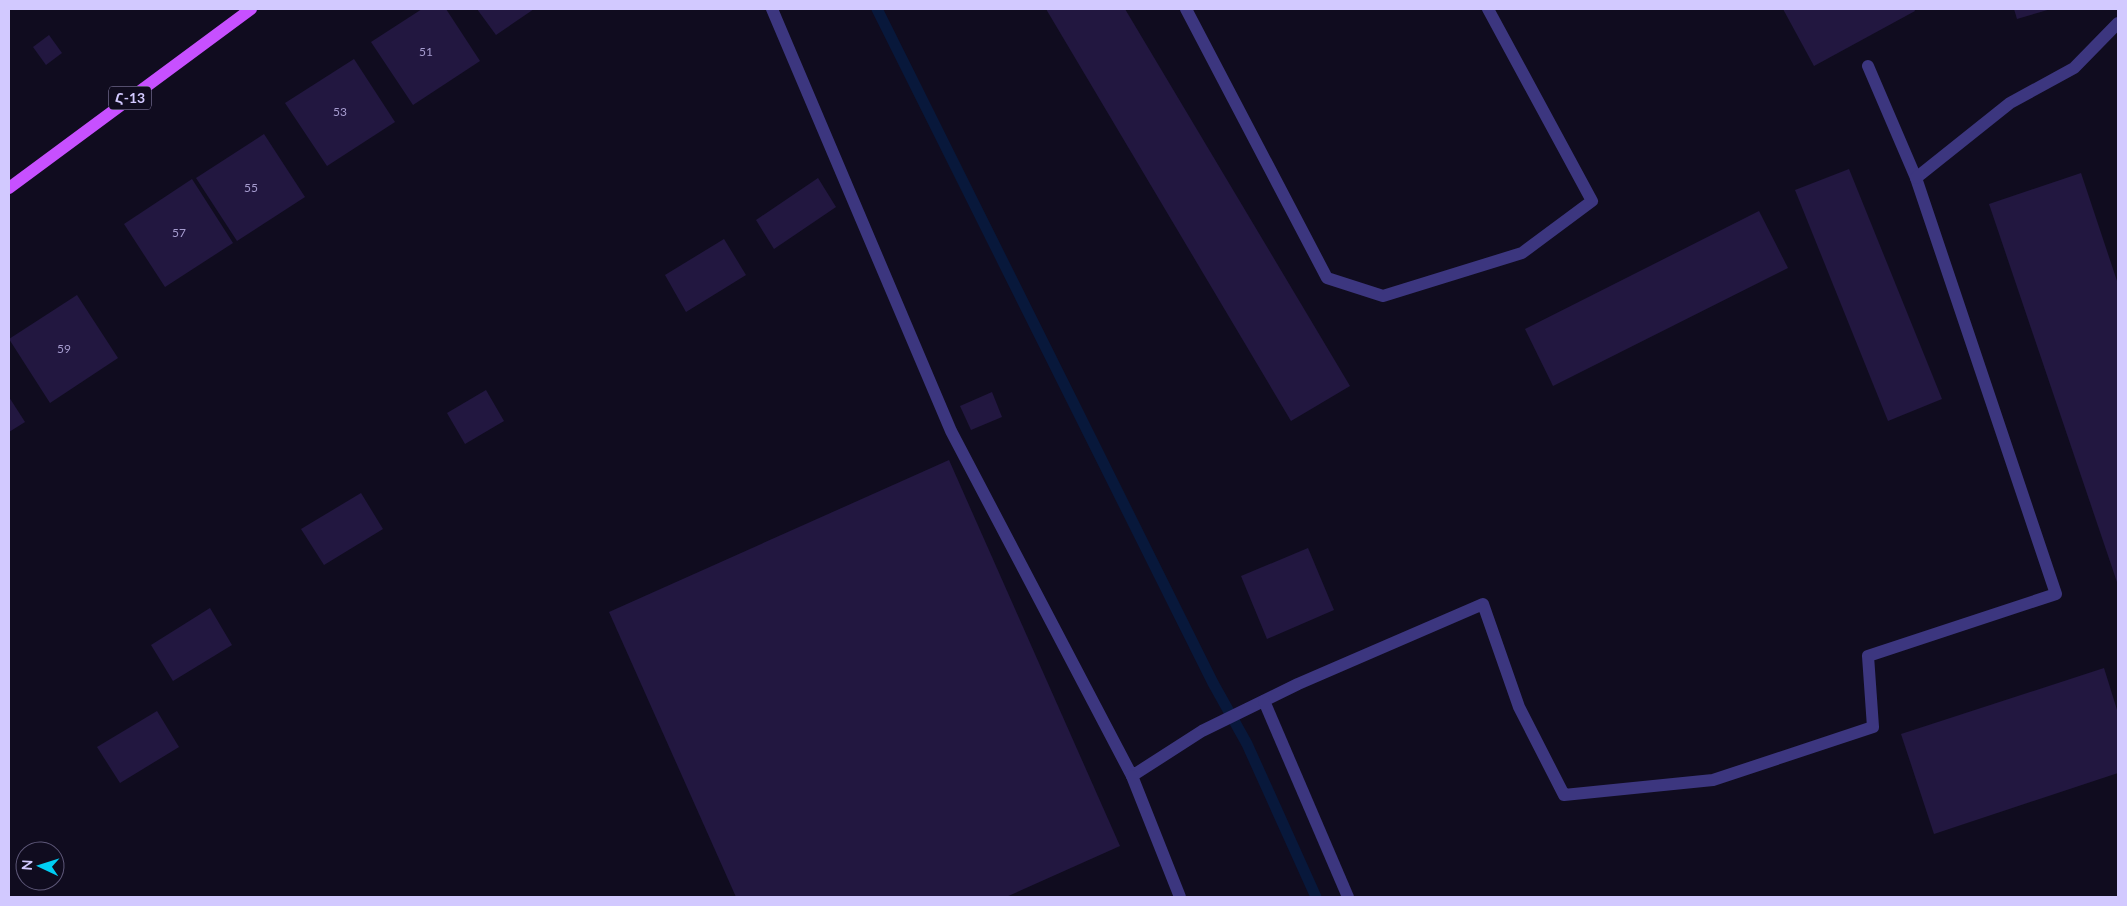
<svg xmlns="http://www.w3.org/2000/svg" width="2127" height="906" viewBox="0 0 2127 906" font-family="Lato,'Noto Sans Armenian',sans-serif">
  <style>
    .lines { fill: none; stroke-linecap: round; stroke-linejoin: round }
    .stream { stroke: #08183b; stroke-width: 11 }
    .building { fill: #221740 }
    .minor { stroke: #3c367f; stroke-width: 12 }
    .major { stroke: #c750ff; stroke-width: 12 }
    .labels { text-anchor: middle; stroke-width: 5; stroke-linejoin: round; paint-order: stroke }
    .number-label { font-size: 12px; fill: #a69ccf }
    .shield { fill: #100c1f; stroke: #9890bc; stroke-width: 1 }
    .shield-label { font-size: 14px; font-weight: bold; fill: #d2c9ff }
  </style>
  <rect width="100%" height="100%" fill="#100c1f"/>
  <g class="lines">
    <polyline class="stream" points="877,9 1213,683 1247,744 1316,897"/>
  </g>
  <g class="building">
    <polygon points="422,9 446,9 480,61 413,105 371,42"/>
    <polygon points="477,9 534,9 496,35"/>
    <polygon points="1046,9 1125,9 1350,386 1291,421"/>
    <polygon points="1783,9 1914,9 1915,11 1814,66"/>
    <polygon points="2014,9 2051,9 2017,19"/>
    <polygon points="49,35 62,53 46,65 33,47"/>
    <polygon points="354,59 395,122 327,166 285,103"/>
    <polygon points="264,134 305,197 237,241 196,178"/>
    <polygon points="1849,169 1942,399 1888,421 1795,190"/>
    <polygon points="2081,173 2118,284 2118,585 1989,204"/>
    <polygon points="818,178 836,207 774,249 756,220"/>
    <polygon points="192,179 233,243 165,287 124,224"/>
    <polygon points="1759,211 1788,268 1553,386 1525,329"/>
    <polygon points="724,239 746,275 686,312 665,275"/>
    <polygon points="77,295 118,358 50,403 9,339"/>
    <polygon points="486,390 504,421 465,444 447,413"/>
    <polygon points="992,392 1002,417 971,430 960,406"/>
    <polygon points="9,397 25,422 9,432"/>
    <polygon points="949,460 1120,846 1006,897 736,897 609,612"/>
    <polygon points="361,493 383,529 324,565 301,529"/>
    <polygon points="1308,548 1334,610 1267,639 1241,576"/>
    <polygon points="210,608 232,645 173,681 151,645"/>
    <polygon points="2104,668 2118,713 2118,773 1934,834 1901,734"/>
    <polygon points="157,711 179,747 120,783 97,747"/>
  </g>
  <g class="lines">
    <g class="minor">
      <polyline points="772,9 951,431 1132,776 1202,731 1298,684 1483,604 1519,707 1564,795 1713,780 1873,727 1868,656 2056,594 1916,178 1868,66"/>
      <polyline points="1186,9 1327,278 1383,296 1522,253 1592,201 1488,9"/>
      <polyline points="1916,178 2010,103 2074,68 2118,23"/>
      <polyline points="1264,701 1348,897"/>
      <polyline points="1132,776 1180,897"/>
    </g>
    <polyline class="major" points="9,188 251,9"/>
  </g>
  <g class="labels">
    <g class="number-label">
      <text x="426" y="56">51</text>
      <text x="340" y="116">53</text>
      <text x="251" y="192">55</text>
      <text x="179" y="237">57</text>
      <text x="64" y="353">59</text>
    </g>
    <rect class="shield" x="109" y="86.5" width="42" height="23" rx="4"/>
    <g class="shield-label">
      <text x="130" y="103">Հ-13</text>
    </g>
  </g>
  <rect width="2127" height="906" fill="none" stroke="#d2c9ff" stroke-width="20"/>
  <g transform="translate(40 866) rotate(274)"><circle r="24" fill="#100c1f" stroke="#5e5879"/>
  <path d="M0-4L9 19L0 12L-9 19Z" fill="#00cef4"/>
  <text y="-8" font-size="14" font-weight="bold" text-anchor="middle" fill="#d2c9ff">N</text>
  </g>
</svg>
